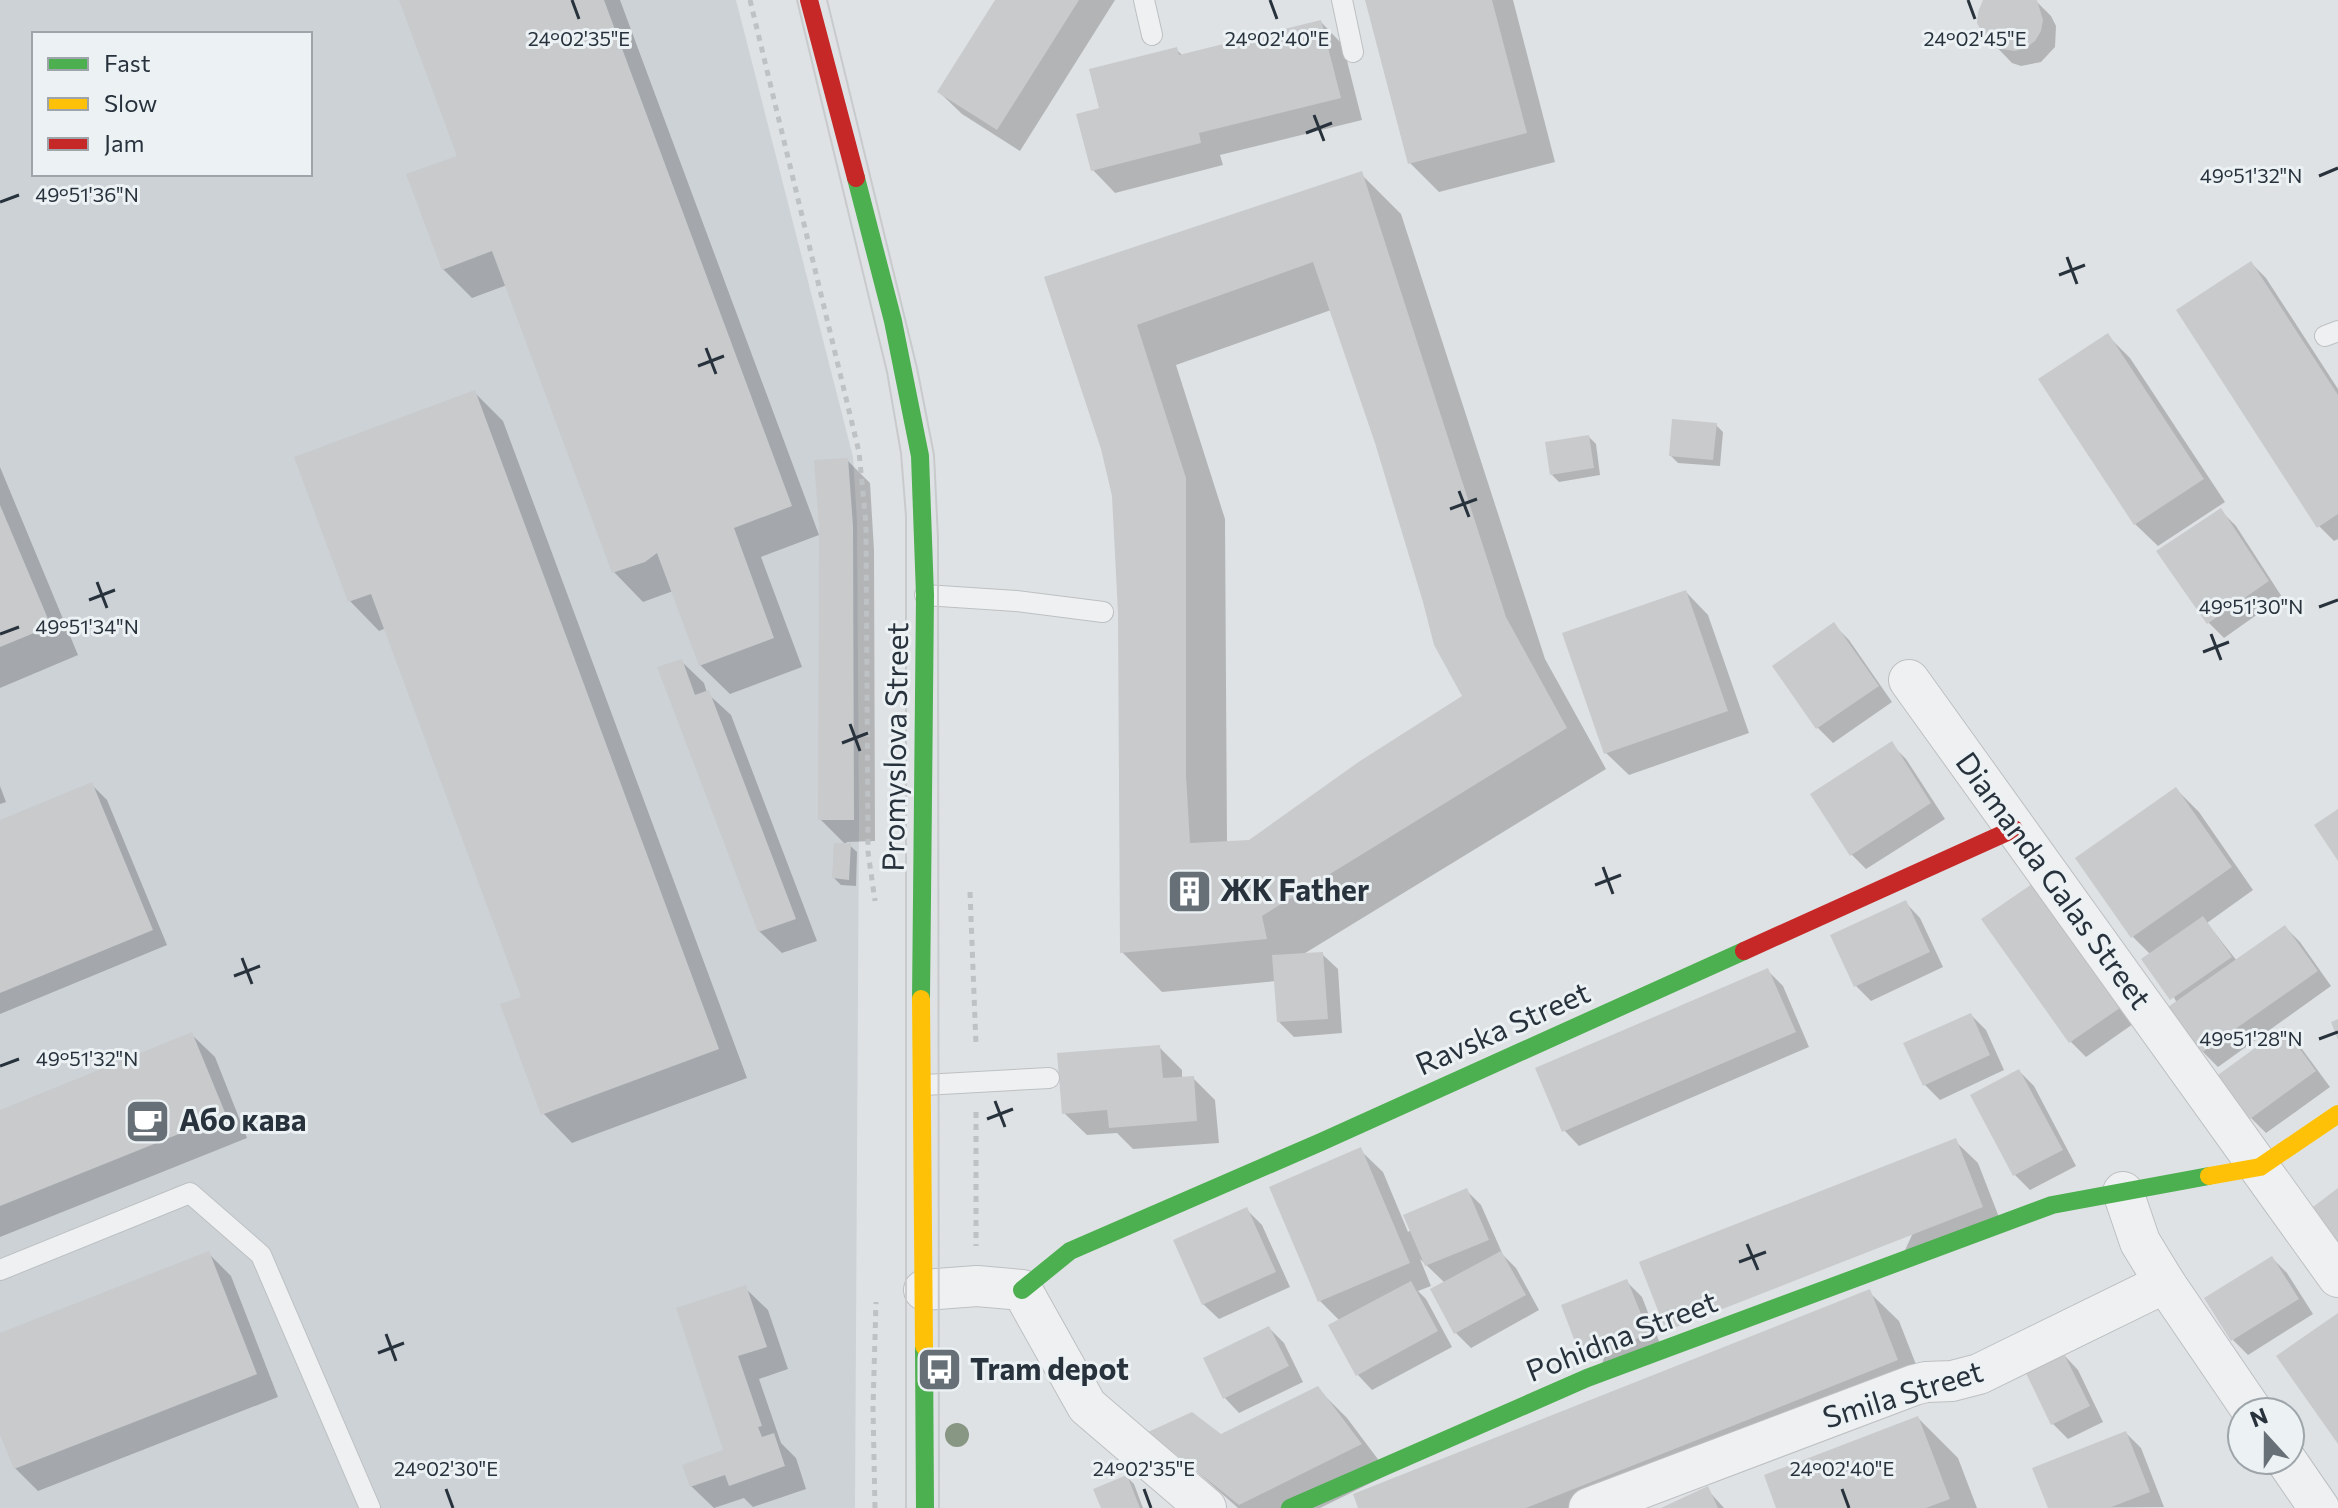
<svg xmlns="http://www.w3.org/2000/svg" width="2338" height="1508" viewBox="0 0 2338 1508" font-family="Commissioner,sans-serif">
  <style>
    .built { fill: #cdd2d7; fill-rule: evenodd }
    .shadow { fill: #0003; fill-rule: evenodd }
    .building { fill: #c8cacc; fill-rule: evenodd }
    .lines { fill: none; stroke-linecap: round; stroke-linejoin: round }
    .lane-casing { stroke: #bdc0c2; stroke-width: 22 }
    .street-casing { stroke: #bdc0c2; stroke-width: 42 }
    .path { stroke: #bec2c4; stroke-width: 5; stroke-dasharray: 6 6; stroke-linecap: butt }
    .lane { stroke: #eff0f1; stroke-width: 20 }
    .street { stroke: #eff0f1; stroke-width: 40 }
    .fast { stroke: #4caf50; stroke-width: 18 }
    .slow { stroke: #ffc107; stroke-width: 18 }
    .jam { stroke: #c62828; stroke-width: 18 }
    .tram { stroke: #c8cacc; stroke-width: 2 }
    .tree { fill: #889684 }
    .ticks { fill: none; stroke: #27323c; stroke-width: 3 }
    .labels { text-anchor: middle; stroke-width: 6; stroke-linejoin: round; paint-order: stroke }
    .street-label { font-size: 30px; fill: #27323c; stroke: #ecf1f4 }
    .poi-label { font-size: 30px; font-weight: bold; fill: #27323c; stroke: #ecf1f4; text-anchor: start }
    .ticks-label { font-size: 20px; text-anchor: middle; fill: #27323c; stroke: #ecf1f4; stroke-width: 6; stroke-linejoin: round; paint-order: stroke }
  </style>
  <rect width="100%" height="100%" fill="#dfe2e4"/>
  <path class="built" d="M0,0H736L853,457L857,521L859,818L855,1508H0ZM34,34H310V174H34Z"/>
  <g class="shadow">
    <polygon points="401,0 620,0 819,535 761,557 802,667 730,694 700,665 673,591 643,602 614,572 507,285 472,298 443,269 460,157"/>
    <polygon points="997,0 1115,0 1020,151 962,114 939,92"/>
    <polygon points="1367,0 1513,0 1555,162 1439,192 1410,163"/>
    <polygon points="1987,0 2035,0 2051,16 2056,26 2055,47 2041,62 2021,66 2012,63 1982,32"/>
    <polygon points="1321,22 1343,45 1362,120 1220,155 1223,165 1115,193 1093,170 1101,110 1176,49 1183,56"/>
    <path d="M1361,174L1401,214L1545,659L1606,769L1302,955L1322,954L1338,969L1342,1033L1294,1037L1279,1022L1276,981L1162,992L1122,952L1120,613L1114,495L1103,448L1047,278ZM1331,310L1465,697L1250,842L1227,843L1225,519L1176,365Z"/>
    <polygon points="2251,263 2266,278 2338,389 2338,539 2334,541 2319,526"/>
    <polygon points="2107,335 2130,358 2225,502 2158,546 2135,524"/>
    <polygon points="474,392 503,421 747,1078 572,1143 543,1113 523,998 386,628 379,631 350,601 297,458"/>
    <polygon points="1716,425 1723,432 1720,466 1678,463 1671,456"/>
    <polygon points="1589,437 1596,444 1600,475 1559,482 1552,475"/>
    <polygon points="847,460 870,483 874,550 875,841 846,842 857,852 856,886 841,885 834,878 846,845 820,819"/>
    <polygon points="0,467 78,655 0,688"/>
    <polygon points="2221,511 2236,526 2282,597 2224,638 2209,623 2159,552"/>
    <polygon points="1686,592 1708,615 1749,733 1629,775 1606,753"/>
    <polygon points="1834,625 1849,640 1892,702 1833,743 1818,728 1775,667"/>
    <polygon points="681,661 704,683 707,693 731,715 817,941 782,953 759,931"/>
    <polygon points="1891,744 1906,759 1945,819 1866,869 1851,854"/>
    <polygon points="92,785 107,800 167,945 0,1014 0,822"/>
    <polygon points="0,786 6,802 0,804"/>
    <polygon points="2176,789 2199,812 2253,890 2207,923 2237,961 2285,927 2300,942 2331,986 2218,1067 2203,1052 2171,1007 2177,1003 2151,955 2133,937"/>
    <polygon points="2031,886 2133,1024 2086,1057 2071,1042 1984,919"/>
    <polygon points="1905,902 1920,918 1943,967 1871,1001 1856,986"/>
    <polygon points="1768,971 1783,986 1809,1047 1579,1146 1564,1130"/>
    <polygon points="1971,1015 1986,1030 2004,1070 1940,1100 1924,1084"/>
    <polygon points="2284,1030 2299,1045 2330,1087 2266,1133 2251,1118 2221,1075"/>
    <polygon points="192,1035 215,1057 247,1138 0,1237 0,1112"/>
    <polygon points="1159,1047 1182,1070 1182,1078 1193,1078 1215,1100 1219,1143 1133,1149 1117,1133 1087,1135 1064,1113"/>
    <polygon points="2019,1071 2034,1086 2076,1166 2030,1190 2015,1175"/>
    <polygon points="1955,1141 1978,1163 2004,1230 1895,1272"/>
    <polygon points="1360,1150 1383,1172 1408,1232 1466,1190 1481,1205 1503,1255 1516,1268 1539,1310 1471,1348 1456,1333 1445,1283 1420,1259 1431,1286 1418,1291 1426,1299 1452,1347 1372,1390 1357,1374 1340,1321 1320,1301"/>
    <polygon points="1247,1210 1262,1225 1290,1287 1219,1319 1203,1304"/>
    <polygon points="209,1254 231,1276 278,1397 38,1491 15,1468 0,1429 0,1335"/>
    <polygon points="2272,1258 2287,1273 2313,1314 2248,1355 2233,1340"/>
    <polygon points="1627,1282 1642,1297 1662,1349 1599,1374"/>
    <polygon points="745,1288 768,1310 788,1369 759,1379 781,1443 796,1458 806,1489 753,1507 744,1498 714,1508 691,1486 725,1451"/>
    <polygon points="1869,1292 1899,1321 1926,1390 1627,1508 1361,1508"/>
    <polygon points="1269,1328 1284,1343 1303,1382 1239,1413 1224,1397"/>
    <polygon points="2063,1354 2078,1370 2103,1422 2068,1439 2053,1424"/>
    <polygon points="1318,1389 1347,1418 1389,1474 1320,1508 1238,1508 1185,1461 1221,1436"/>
    <polygon points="1918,1418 1958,1458 1977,1508 1778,1508"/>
    <polygon points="2126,1433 2141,1448 2164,1507 2050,1508"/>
    <polygon points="1127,1477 1134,1484 1143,1508 1103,1508"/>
    <polygon points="1707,1489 1724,1508 1666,1508"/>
  </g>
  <g class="building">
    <polygon points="399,0 604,0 792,506 734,528 774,638 699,666 657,553 645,562 612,573 492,251 442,270 406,174 457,156"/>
    <polygon points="995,0 1079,0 997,130 937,92"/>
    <polygon points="1365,0 1492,0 1527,133 1408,164"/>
    <polygon points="1983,0 2037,0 2043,20 2041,31 2035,41 2026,48 2015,51 1995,48 1986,41 1977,23 1978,12"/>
    <polygon points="1321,20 1341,98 1199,133 1201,143 1091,171 1076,114 1099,108 1089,69 1177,47 1179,55"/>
    <path d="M1362,171L1506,617L1567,728L1262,916L1267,939L1120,953L1118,613L1112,496L1101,449L1044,277ZM1313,262L1375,443L1423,602L1434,645L1462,696L1360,761L1249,840L1190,843L1186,775V478L1137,325Z"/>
    <polygon points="2251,261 2338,395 2338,514 2317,528 2176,310"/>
    <polygon points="2108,333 2204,479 2134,525 2038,379"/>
    <polygon points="475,390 719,1049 541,1115 500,1004 521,997 371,594 348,602 294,457"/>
    <polygon points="1672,419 1717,423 1713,460 1669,456"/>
    <polygon points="1589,435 1594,468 1550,475 1545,442"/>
    <polygon points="848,458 853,526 854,820 818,820 819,526 814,460"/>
    <polygon points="0,505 51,626 0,647"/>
    <polygon points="2221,508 2269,581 2207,624 2156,551"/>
    <polygon points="1686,590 1728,711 1604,754 1562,633"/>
    <polygon points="1834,622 1879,686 1816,729 1772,666"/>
    <polygon points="682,659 695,695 709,690 796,919 758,932 657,667"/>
    <polygon points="1892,741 1931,803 1850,856 1810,794"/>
    <polygon points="92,782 153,930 0,993 0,820"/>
    <polygon points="2176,787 2232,867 2131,938 2075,858"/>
    <polygon points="2338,809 2338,861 2314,825"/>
    <polygon points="834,843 851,843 849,880 832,878"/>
    <polygon points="2032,884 2120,1008 2069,1043 1981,919"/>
    <polygon points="1906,900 1930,952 1854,987 1830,935"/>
    <polygon points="2203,916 2232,957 2170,1000 2141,959"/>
    <polygon points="2285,925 2318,971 2201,1053 2168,1007"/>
    <polygon points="1323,952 1328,1019 1277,1022 1272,955"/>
    <polygon points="1768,968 1796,1032 1562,1132 1535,1068"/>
    <polygon points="1971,1013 1990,1055 1923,1086 1903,1043"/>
    <polygon points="2338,1019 2338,1040 2331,1022"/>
    <polygon points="2284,1027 2316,1071 2250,1119 2218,1075"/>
    <polygon points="192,1032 226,1115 0,1206 0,1110"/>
    <polygon points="1160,1045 1163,1078 1194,1076 1197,1121 1109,1128 1107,1110 1062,1114 1057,1053"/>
    <polygon points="2019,1069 2063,1150 2013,1176 1970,1095"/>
    <polygon points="1956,1138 1983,1207 1666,1331 1639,1262"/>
    <polygon points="1361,1147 1410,1263 1318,1302 1269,1187"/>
    <polygon points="1467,1188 1489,1240 1425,1266 1403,1215"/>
    <polygon points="2338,1188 2338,1248 2309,1210"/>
    <polygon points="1247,1207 1276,1272 1202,1305 1173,1240"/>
    <polygon points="209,1251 257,1374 14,1469 0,1435 0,1333"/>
    <polygon points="1501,1251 1526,1295 1454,1334 1430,1289"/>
    <polygon points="2272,1256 2299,1299 2231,1341 2204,1298"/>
    <polygon points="1627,1279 1649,1334 1582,1360 1561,1305"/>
    <polygon points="1411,1281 1438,1331 1356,1376 1328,1325"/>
    <polygon points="746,1285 767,1347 738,1356 762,1426 758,1427 762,1437 774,1433 785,1466 729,1486 725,1475 690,1487 682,1465 723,1450 676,1308"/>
    <polygon points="1870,1289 1898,1360 1526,1508 1358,1508 1353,1494"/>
    <polygon points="2338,1313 2338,1444 2276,1356"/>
    <polygon points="1269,1326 1289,1366 1223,1399 1203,1358"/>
    <polygon points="2063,1352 2090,1406 2051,1425 2025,1371"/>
    <polygon points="1318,1386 1362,1444 1239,1505 1148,1432 1192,1412 1221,1434"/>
    <polygon points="1918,1416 1950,1499 1926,1508 1776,1508 1764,1475"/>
    <polygon points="2126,1431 2150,1492 2109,1508 2048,1508 2032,1468"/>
    <polygon points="1127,1475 1140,1508 1101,1508 1093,1489"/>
    <polygon points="1708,1486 1718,1508 1661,1508"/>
  </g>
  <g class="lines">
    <defs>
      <g id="lane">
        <polyline points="1144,0 1152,35"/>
        <polyline points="1342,0 1353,52"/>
        <polyline points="2325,336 2338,331"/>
        <polyline points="925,595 1016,601 1103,612"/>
        <polyline points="924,1085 1049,1078"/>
        <polyline points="0,1270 190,1193 261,1255 370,1508"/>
      </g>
      <g id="street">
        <polyline points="1909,680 2338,1277"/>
        <polyline points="2123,1192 2140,1242 2165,1283 2253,1412"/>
        <polyline points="924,1290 977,1286 1022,1290 1087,1406 1206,1508"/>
        <polyline points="2286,1460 2319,1508"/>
        <polyline points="1589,1508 1914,1385 1926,1382 1952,1381 1979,1374 2165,1283"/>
      </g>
    </defs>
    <use href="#lane" class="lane-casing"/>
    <use href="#street" class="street-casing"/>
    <g class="path">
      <polyline points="750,0 859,452 866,524 868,852 875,901"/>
      <polyline points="970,892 976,1045"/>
      <polyline points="976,1112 976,1246"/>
      <polyline points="875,1508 873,1408 876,1302"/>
    </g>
    <use href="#lane" class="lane"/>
    <use href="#street" class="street"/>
    <g class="fast">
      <polyline points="856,178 893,321 920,456 925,595 921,999"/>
      <polyline points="1022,1290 1070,1251 1321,1142 1744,951"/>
      <polyline points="924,1346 925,1508"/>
      <polyline points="1290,1508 1587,1378 2052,1205 2209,1176"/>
    </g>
    <g class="slow">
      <polyline points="921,999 924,1346"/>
      <polyline points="2209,1176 2260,1167 2338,1114"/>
    </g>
    <g class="jam">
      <polyline points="809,0 856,178"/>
      <polyline points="1744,951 2014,829"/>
    </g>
    <g class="tram">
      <polyline points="797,0 887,372 901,453 906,516 906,1508"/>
      <polyline points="827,0 917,368 934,455 938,538 939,1508"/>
    </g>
  </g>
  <circle class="tree" cx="957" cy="1435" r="12"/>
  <path class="ticks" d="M572,0L579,19M1270,0L1277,19M1968,0L1975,19M1314,115L1324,141M1306,133L1332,123M2319,176L2338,168M0,202L19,195M2067,257L2077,284M2059,275L2085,265M706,348L716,374M698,366L724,356M1459,491L1469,517M1450,509L1477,499M97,582L107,608M89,600L115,590M2319,607L2338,600M0,634L19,627M2211,634L2221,660M2203,652L2229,642M850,724L860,751M842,743L868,733M1603,867L1613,894M1595,885L1621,875M242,958L252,984M234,976L260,966M2319,1039L2338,1032M0,1066L19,1059M995,1101L1005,1127M987,1119L1013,1109M1747,1244L1758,1270M1739,1262L1766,1252M386,1334L396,1361M378,1353L404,1343M446,1489L453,1508M1144,1489L1151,1508M1842,1489L1849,1508"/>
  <defs>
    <symbol id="building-square" viewBox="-11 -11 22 22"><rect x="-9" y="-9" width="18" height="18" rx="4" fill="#677077" stroke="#ecf1f4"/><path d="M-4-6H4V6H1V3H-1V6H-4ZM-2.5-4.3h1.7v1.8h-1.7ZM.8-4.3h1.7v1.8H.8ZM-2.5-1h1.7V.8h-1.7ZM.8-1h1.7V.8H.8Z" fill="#fff"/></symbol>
    <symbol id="cafe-square" viewBox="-11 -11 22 22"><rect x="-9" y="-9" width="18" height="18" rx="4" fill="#677077" stroke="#ecf1f4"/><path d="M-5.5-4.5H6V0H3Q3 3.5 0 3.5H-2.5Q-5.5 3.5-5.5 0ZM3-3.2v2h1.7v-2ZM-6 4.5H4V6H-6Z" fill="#fff"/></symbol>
    <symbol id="bus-square" viewBox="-11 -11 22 22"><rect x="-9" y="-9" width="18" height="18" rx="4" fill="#677077" stroke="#ecf1f4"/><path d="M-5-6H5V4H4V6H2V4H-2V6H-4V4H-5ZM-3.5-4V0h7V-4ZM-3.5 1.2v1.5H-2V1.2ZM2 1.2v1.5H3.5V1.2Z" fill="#fff"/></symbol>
  </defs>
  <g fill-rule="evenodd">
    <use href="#building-square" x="1164" y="866" width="51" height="51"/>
    <use href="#cafe-square" x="122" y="1096" width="51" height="51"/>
    <use href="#bus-square" x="914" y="1344" width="51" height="51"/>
  </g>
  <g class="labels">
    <g class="street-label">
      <text transform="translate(896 747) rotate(-89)" y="10">Promyslova Street</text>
      <text transform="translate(2053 881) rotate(54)" y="10">Diamanda Galas Street</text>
      <text transform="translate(1503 1029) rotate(-24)" y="10">Ravska Street</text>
      <text transform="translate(1622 1337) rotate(-21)" y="10">Pohidna Street</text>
      <text transform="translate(1903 1395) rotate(-17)" y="10">Smila Street</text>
    </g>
    <g class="poi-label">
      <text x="1220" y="901">ЖК Father</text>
      <text x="179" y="1131">Або кава</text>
      <text x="970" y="1380">Tram depot</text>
    </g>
  </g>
  <g class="ticks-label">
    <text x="579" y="46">24°02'35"E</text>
    <text x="1277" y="46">24°02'40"E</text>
    <text x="1975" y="46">24°02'45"E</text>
    <text x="2251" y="183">49°51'32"N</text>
    <text x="87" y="202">49°51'36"N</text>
    <text x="2251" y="614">49°51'30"N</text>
    <text x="87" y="634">49°51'34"N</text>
    <text x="2251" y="1046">49°51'28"N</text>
    <text x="87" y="1066">49°51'32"N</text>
    <text x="446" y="1476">24°02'30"E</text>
    <text x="1144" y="1476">24°02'35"E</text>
    <text x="1842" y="1476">24°02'40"E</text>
  </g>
  <rect x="32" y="32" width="280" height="144" fill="#ecf1f4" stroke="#9da5aa" stroke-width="2"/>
  <rect x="48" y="58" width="40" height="12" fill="#4caf50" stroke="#9da5aa" stroke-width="2"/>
  <text x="104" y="72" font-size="24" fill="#27323c">Fast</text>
  <rect x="48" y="98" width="40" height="12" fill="#ffc107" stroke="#9da5aa" stroke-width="2"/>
  <text x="104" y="112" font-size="24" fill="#27323c">Slow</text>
  <rect x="48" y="138" width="40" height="12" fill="#c62828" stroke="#9da5aa" stroke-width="2"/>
  <text x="104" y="152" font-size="24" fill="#27323c">Jam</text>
  <g transform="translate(2266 1436) rotate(339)"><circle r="38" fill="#ecf1f4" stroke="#9da5aa" stroke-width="2"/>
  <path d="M0-6L14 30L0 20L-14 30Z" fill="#677077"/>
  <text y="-12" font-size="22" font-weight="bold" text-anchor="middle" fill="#27323c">N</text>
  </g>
</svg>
